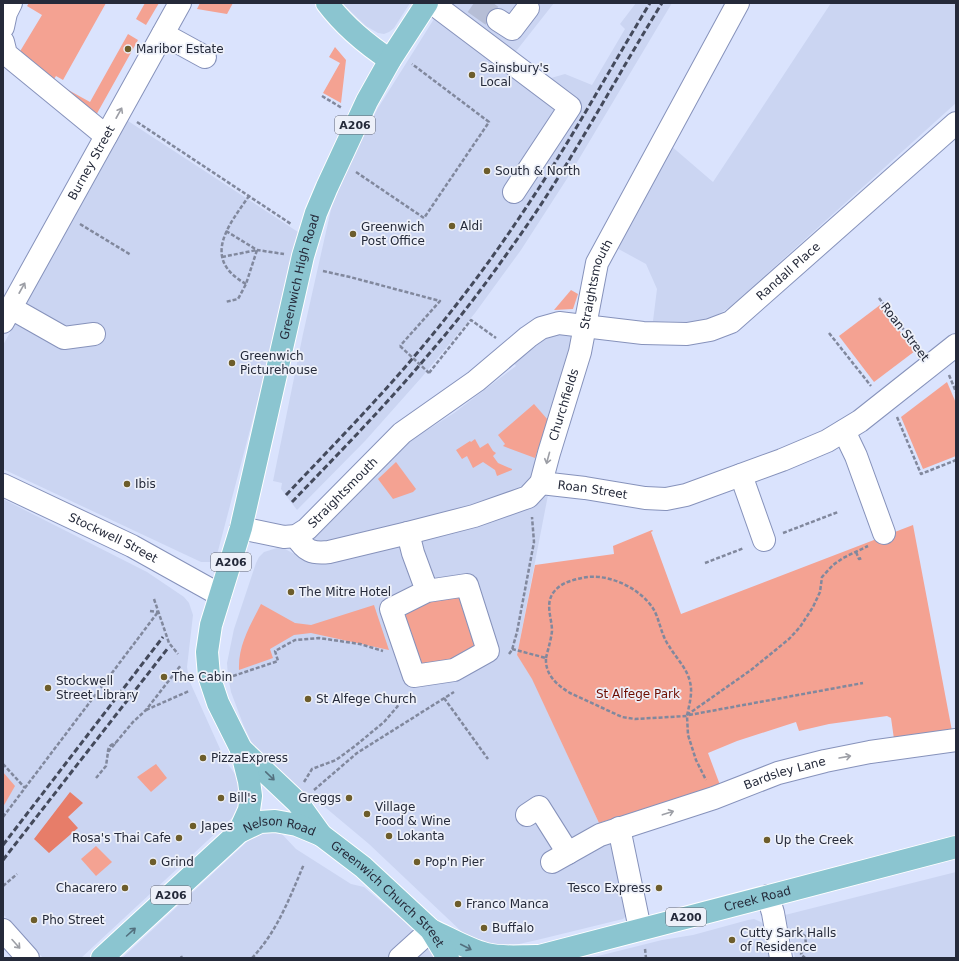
<svg xmlns="http://www.w3.org/2000/svg" width="959" height="961" viewBox="0 0 959 961" font-family="'DejaVu Sans',sans-serif">
  <style>
    .built { fill: #cbd5f2 }
    .green { fill: #f4a292 }
    .forest { fill: #e77d69 }
    .lines { fill: none; stroke-linecap: round; stroke-linejoin: round }
    .minor-tunnel { stroke: #b6bed6; stroke-width: 22; stroke-dasharray: 22 11; stroke-linecap: butt }
    .minor-casing { stroke: #8692bb; stroke-width: 24 }
    .major-casing { stroke: #fff; stroke-width: 24 }
    .path { stroke: #81889d; stroke-width: 2.5; stroke-dasharray: 4 2; stroke-linecap: butt }
    .minor { stroke: #fff; stroke-width: 22 }
    .major { stroke: #8bc5d0; stroke-width: 22 }
    .rail { stroke: #444a5c; stroke-width: 3; stroke-dasharray: 6 3; stroke-linecap: butt }
    .path-bridge { stroke: #81889d; stroke-width: 2.5; stroke-dasharray: 4 2; stroke-linecap: butt }
    .oneway { stroke: #9d9fa6 }
    .oneway2 { stroke: #53707e }
    .poi-dot { fill: #6d5d2b; stroke: #edf0f9; stroke-width: 1.5 }
    .labels { text-anchor: middle; stroke-width: 3.5; stroke-linejoin: round; paint-order: stroke }
    .shield { fill: #edf0f9; stroke: #616573; stroke-width: 1 }
    .shield-label { font-size: 11px; font-weight: bold; fill: #252a3a }
    .poi-label { font-size: 12px; fill: #252a3a; stroke: #edf0f9; text-anchor: start }
    .street-label { font-size: 12px; fill: #252a3a; stroke: #edf0f9 }
    .park-label { font-size: 12px; fill: #6e0d00; stroke: #edf0f9 }
  </style>
  <rect width="100%" height="100%" fill="#dae3fd"/>
  <g class="built">
    <polygon points="342,3 410,3 394,28 389,32 384,34 378,33 366,26"/>
    <polygon points="444,3 554,3 513,55 544,80 565,74 592,85 625,29 620,24 636,3 672,3 570,174 521,250 475,313 421,378 365,441 297,510 281,489 282,483 273,481 303,334 332,205 356,150 378,108"/>
    <polygon points="831,3 956,3 956,103 730,307 717,315 705,320 689,322 653,321 657,289 646,264 613,246 670,145 713,182"/>
    <polygon points="128,121 298,232 270,354 218,551 214,559 210,562 201,562 3,469 3,345"/>
    <polygon points="556,333 576,336 535,477 525,487 492,500 322,544 315,541 314,535 401,449 413,439 454,413 516,366 512,361 538,340"/>
    <polygon points="548,495 517,655 532,678 599,823 612,842 628,914 623,919 537,940 519,944 497,946 471,939 463,933 369,844 326,808 319,804 304,799 256,752 243,724 231,692 228,676 227,663 234,629 256,563 259,557 264,552 277,548 285,549 304,559 539,500"/>
    <polygon points="3,499 147,572 184,597 189,603 193,615 187,667 189,680 225,760 237,777 243,797 234,816 81,958 43,958 3,914"/>
    <polygon points="263,831 280,832 296,849 351,884 364,887 405,922 439,958 122,958 251,838"/>
    <polygon points="956,872 956,958 795,958 785,915"/>
    <polygon points="754,919 761,922 765,926 773,958 590,958 662,940 693,935 748,920"/>
  </g>
  <g class="green">
    <polygon points="29,3 106,3 63,80 56,76 52,82 19,53 42,15 27,6"/>
    <polygon points="145,3 159,3 146,25 136,19"/>
    <polygon points="200,3 233,3 227,14 197,9"/>
    <polygon points="128,34 138,40 95,117 61,86 90,102"/>
    <polygon points="335,47 346,60 341,103 323,93 340,63 329,57"/>
    <polygon points="571,290 578,294 573,309 554,310"/>
    <polygon points="880,305 915,351 874,382 839,336"/>
    <polygon points="947,382 956,403 956,456 923,469 901,417"/>
    <polygon points="534,404 548,420 535,458 503,446 505,444 498,435"/>
    <polygon points="475,439 480,448 488,443 493,451 496,453 493,456 498,463 512,469 512,470 497,476 495,470 483,462 473,468 467,456 462,459 456,450 470,441 471,442"/>
    <polygon points="396,462 416,489 413,492 393,499 378,479"/>
    <polygon points="913,525 952,731 894,739 891,718 887,716 829,724 799,731 796,722 737,741 708,753 720,785 599,823 532,679 517,655 535,565 614,554 613,546 652,530 653,531 651,532 681,614"/>
    <polygon points="455,596 460,599 475,645 462,659 423,664 420,663 405,617 408,611 418,603"/>
    <path d="M261,604L295,623L311,625L374,605L389,650L311,633L294,635L270,649L273,658L239,670C238,645 250,626 261,604Z"/>
    <polygon points="156,764 167,778 151,792 137,777"/>
    <polygon points="3,772 15,786 3,807"/>
    <polygon points="96,846 112,862 96,876 81,859"/>
  </g>
  <polygon class="forest" points="70,792 83,803 68,817 78,828 49,853 34,839"/>
  <g class="lines">
    <polyline class="minor-tunnel" points="474,3 498,20"/>
    <defs>
      <g id="minor">
        <polyline points="432,3 570,107 514,192"/>
        <polyline points="498,20 512,29 528,8"/>
        <polyline points="3,27 6,13 11,3"/>
        <polyline points="163,34 205,57"/>
        <polyline points="3,42 6,54 106,136"/>
        <polyline points="11,308 64,338 94,334"/>
        <path id="s1" d="M3,322L180,3"/>
        <polyline points="844,431 856,456 884,533"/>
        <polyline points="741,475 764,540"/>
        <path id="s2" d="M541,483L585,488L645,498L666,499L686,495L782,460L827,441L860,421L956,345"/>
        <path id="s3" d="M3,485L132,546L220,595"/>
        <path id="s4" d="M241,528L284,537L296,536L307,529L402,433L476,381L528,337L541,328L559,323L643,333L687,334L710,330L731,322L956,123"/>
        <polyline points="408,533 413,553 427,591 391,609 414,676 454,670 488,651 467,585 427,591"/>
        <path id="s5" d="M296,536C305,551 312,554 329,552L408,533L474,516L528,497L541,483L549,453L580,352L597,263L738,3"/>
        <polyline points="527,815 539,807 568,853"/>
        <polyline points="619,828 640,929"/>
        <path id="s6" d="M552,862L600,835L714,798L778,773L825,761L870,752L956,740"/>
        <polyline points="768,896 773,913 781,958"/>
        <polyline points="3,930 28,958"/>
        <polyline points="400,958 431,930"/>
      </g>
      <g id="major">
        <path d="M327,3C345,27 366,44 390,60"/>
        <polyline points="241,749 298,803 321,835"/>
        <path id="s7" d="M239,832L249,810L251,796L249,781L241,749L218,703L209,676L207,652L211,625L241,528L303,256L316,213L327,187L367,101L390,60L427,3"/>
        <path d="M431,930C449,938 467,949 486,954C502,958 519,956 536,956"/>
        <path id="s8" d="M102,958L239,832L260,822L275,821L297,825L321,835L363,867L431,930L448,958"/>
        <path id="s9" d="M532,958L956,847"/>
      </g>
    </defs>
    <use href="#minor" class="minor-casing"/>
    <use href="#major" class="major-casing"/>
    <g class="path">
      <polyline points="322,96 342,108"/>
      <polyline points="137,122 291,224"/>
      <polyline points="356,172 424,218 489,122 412,64"/>
      <polyline points="80,224 131,255"/>
      <polyline points="226,231 257,250 284,254"/>
      <polyline points="222,257 257,250 246,284 238,299 225,302"/>
      <polyline points="323,271 350,277 440,301 400,346"/>
      <path d="M246,284C201,259 228,226 249,196"/>
      <polyline points="879,298 918,348"/>
      <polyline points="829,333 871,386"/>
      <polyline points="429,373 471,320 496,338"/>
      <polyline points="949,375 956,392"/>
      <polyline points="897,417 921,474 956,460"/>
      <polyline points="783,533 838,512"/>
      <polyline points="856,552 859,559 862,558"/>
      <polyline points="705,563 744,548"/>
      <polyline points="154,599 169,643 178,654"/>
      <polyline points="150,611 158,612"/>
      <path d="M512,649L546,658C545,675 557,685 570,693L622,717L635,719L687,716L688,735L696,760L706,780"/>
      <polyline points="509,654 512,650 517,632 534,542 532,517"/>
      <path d="M546,658C548,649 551,640 552,631C552,618 545,605 553,593C560,583 572,580 582,578C607,572 641,588 654,610C660,621 661,635 669,646C676,658 687,668 690,682C693,693 689,705 687,716"/>
      <polyline points="233,676 278,661 275,651 295,640 319,638 360,644 383,651"/>
      <polyline points="444,698 488,759"/>
      <polyline points="146,710 189,691"/>
      <polyline points="687,715 751,670 789,639 800,627 813,607 820,592 822,577 833,565 843,558 868,546"/>
      <polyline points="689,715 863,683"/>
      <path d="M108,752C108,747 111,744 116,743"/>
      <polyline points="3,764 25,788"/>
      <polyline points="96,778 106,766 108,752 133,722 146,710 181,665"/>
      <polyline points="304,782 312,769 336,760 355,746 384,722 397,707 405,694"/>
      <polyline points="314,790 357,753 454,692"/>
      <polyline points="3,817 158,612"/>
      <polyline points="3,886 17,874"/>
      <polyline points="798,931 805,936 806,944 801,954 805,958"/>
      <polyline points="645,949 646,958"/>
      <polyline points="181,956 182,958"/>
      <path d="M252,958C277,932 290,897 304,864"/>
    </g>
    <use href="#minor" class="minor"/>
    <use href="#major" class="major"/>
    <g class="rail">
      <path d="M286,495C324,455 363,415 400,373C441,326 480,276 515,224C564,153 605,77 650,3"/>
      <path d="M292,502C340,452 389,402 434,348C466,311 495,271 523,231C574,158 615,79 662,3"/>
      <polyline points="3,845 163,637"/>
      <polyline points="3,860 168,648"/>
    </g>
    <polyline class="path-bridge" points="400,346 429,373"/>
  </g>
  <defs><path id="oneway-shaft" d="M-6 0H5M1.5-3L5.5 0L1.5 3" fill="none" stroke-width="1.6" stroke-linecap="round" stroke-linejoin="round"/></defs>
  <g class="oneway">
    <use href="#oneway-shaft" transform="translate(119 113) rotate(-61)"/>
    <use href="#oneway-shaft" transform="translate(22 288) rotate(-61)"/>
    <use href="#oneway-shaft" transform="translate(548 458) rotate(105)"/>
    <use href="#oneway-shaft" transform="translate(845 757) rotate(-10)"/>
    <use href="#oneway-shaft" transform="translate(668 813) rotate(-18)"/>
    <use href="#oneway-shaft" transform="translate(16 944) rotate(48)"/>
  </g>
  <g class="oneway2">
    <use href="#oneway-shaft" transform="translate(270 776) rotate(44)"/>
    <use href="#oneway-shaft" transform="translate(131 932) rotate(-42)"/>
    <use href="#oneway-shaft" transform="translate(466 947) rotate(27)"/>
  </g>
  <g class="poi-dot">
    <circle cx="128" cy="49" r="4"/>
    <circle cx="472" cy="75" r="4"/>
    <circle cx="487" cy="171" r="4"/>
    <circle cx="452" cy="226" r="4"/>
    <circle cx="353" cy="234" r="4"/>
    <circle cx="232" cy="363" r="4"/>
    <circle cx="127" cy="484" r="4"/>
    <circle cx="291" cy="592" r="4"/>
    <circle cx="164" cy="677" r="4"/>
    <circle cx="48" cy="688" r="4"/>
    <circle cx="308" cy="699" r="4"/>
    <circle cx="203" cy="758" r="4"/>
    <circle cx="221" cy="798" r="4"/>
    <circle cx="349" cy="798" r="4"/>
    <circle cx="367" cy="814" r="4"/>
    <circle cx="193" cy="826" r="4"/>
    <circle cx="389" cy="836" r="4"/>
    <circle cx="179" cy="838" r="4"/>
    <circle cx="767" cy="840" r="4"/>
    <circle cx="153" cy="862" r="4"/>
    <circle cx="417" cy="862" r="4"/>
    <circle cx="125" cy="888" r="4"/>
    <circle cx="659" cy="888" r="4"/>
    <circle cx="458" cy="904" r="4"/>
    <circle cx="34" cy="920" r="4"/>
    <circle cx="484" cy="928" r="4"/>
    <circle cx="732" cy="940" r="4"/>
  </g>
  <g class="labels">
    <g class="shield">
      <rect x="335" y="116" width="40" height="18" rx="3"/>
      <rect x="211" y="553" width="40" height="18" rx="3"/>
      <rect x="151" y="886" width="40" height="18" rx="3"/>
      <rect x="666" y="908" width="40" height="18" rx="3"/>
    </g>
    <g class="shield-label">
      <text x="355" y="129">A206</text>
      <text x="231" y="566">A206</text>
      <text x="171" y="899">A206</text>
      <text x="686" y="921">A200</text>
    </g>
    <g class="poi-label">
      <text x="136" y="53">Maribor Estate</text>
      <text x="480" y="72">Sainsbury's<tspan x="480" dy="14">Local</tspan></text>
      <text x="495" y="175">South &amp; North</text>
      <text x="460" y="230">Aldi</text>
      <text x="361" y="231">Greenwich<tspan x="361" dy="14">Post Office</tspan></text>
      <text x="240" y="360">Greenwich<tspan x="240" dy="14">Picturehouse</tspan></text>
      <text x="135" y="488">Ibis</text>
      <text x="299" y="596">The Mitre Hotel</text>
      <text x="172" y="681">The Cabin</text>
      <text x="56" y="685">Stockwell<tspan x="56" dy="14">Street Library</tspan></text>
      <text x="316" y="703">St Alfege Church</text>
      <text x="211" y="762">PizzaExpress</text>
      <text x="229" y="802">Bill's</text>
      <text x="341" y="802" text-anchor="end">Greggs</text>
      <text x="375" y="811">Village<tspan x="375" dy="14">Food &amp; Wine</tspan></text>
      <text x="201" y="830">Japes</text>
      <text x="397" y="840">Lokanta</text>
      <text x="171" y="842" text-anchor="end">Rosa's Thai Cafe</text>
      <text x="775" y="844">Up the Creek</text>
      <text x="161" y="866">Grind</text>
      <text x="425" y="866">Pop'n Pier</text>
      <text x="117" y="892" text-anchor="end">Chacarero</text>
      <text x="651" y="892" text-anchor="end">Tesco Express</text>
      <text x="466" y="908">Franco Manca</text>
      <text x="42" y="924">Pho Street</text>
      <text x="492" y="932">Buffalo</text>
      <text x="740" y="937">Cutty Sark Halls<tspan x="740" dy="14">of Residence</tspan></text>
    </g>
    <g class="street-label">
      <text dy="4" stroke="none"><textPath href="#s1" startOffset="182">Burney Street</textPath></text>
      <text dy="4" stroke="none"><textPath href="#s4" startOffset="648">Randall Place</textPath></text>
      <text dy="4" stroke="none"><textPath href="#s7" startOffset="577">Greenwich High Road</textPath></text>
      <text dy="4" stroke="none"><textPath href="#s5" startOffset="472">Straightsmouth</textPath></text>
      <text transform="translate(905 332) rotate(52)" y="4">Roan Street</text>
      <text dy="4" stroke="none"><textPath href="#s5" startOffset="347">Churchfields</textPath></text>
      <text dy="4" stroke="none"><textPath href="#s2" startOffset="52">Roan Street</textPath></text>
      <text dy="4" stroke="none"><textPath href="#s4" startOffset="120">Straightsmouth</textPath></text>
      <text dy="4" stroke="none"><textPath href="#s3" startOffset="122">Stockwell Street</textPath></text>
      <text dy="4" stroke="none"><textPath href="#s6" startOffset="250">Bardsley Lane</textPath></text>
      <text dy="4" stroke="none"><textPath href="#s8" startOffset="229">Nelson Road</textPath></text>
      <text dy="4" stroke="none"><textPath href="#s8" startOffset="362">Greenwich Church Street</textPath></text>
      <text dy="4" stroke="none"><textPath href="#s9" startOffset="233">Creek Road</textPath></text>
    </g>
    <g class="park-label">
      <text x="638" y="698">St Alfege Park</text>
    </g>
  </g>
  <rect width="959" height="961" fill="none" stroke="#252a3a" stroke-width="8"/>
</svg>
